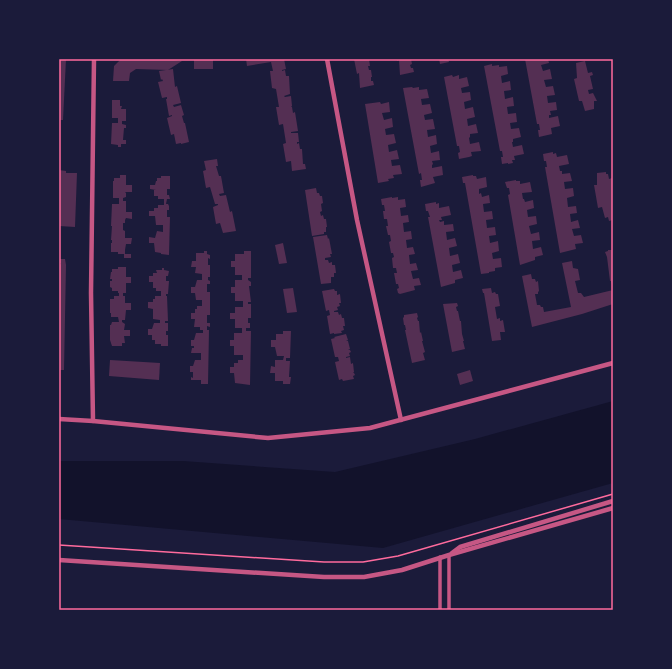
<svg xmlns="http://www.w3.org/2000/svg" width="672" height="669" viewBox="0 0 672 669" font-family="Arial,sans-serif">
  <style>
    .water { fill: #12122b }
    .building { fill: #542f53 }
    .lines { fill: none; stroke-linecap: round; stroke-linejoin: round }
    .path { stroke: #ff6b9d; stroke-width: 1.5 }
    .minor { stroke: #c65784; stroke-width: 3.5 }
    .tertiary { stroke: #c65784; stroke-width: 4.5 }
    .neatline { fill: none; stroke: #ff6b9d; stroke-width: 1.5 }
  </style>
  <rect width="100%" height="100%" fill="#1b1b3a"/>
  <polygon class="water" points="613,401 613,483 383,548 59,519 59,461 183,461 335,472 475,439"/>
  <g class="building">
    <polygon points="59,59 66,59 63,120 59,120"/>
    <polygon points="121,59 166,59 182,61 168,70 136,69 130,73 129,81 113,81 114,66"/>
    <polygon points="246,59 284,59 286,69 282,70 282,71 285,70 286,76 289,76 290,94 284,96 285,97 291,96 292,106 291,107 292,107 293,113 295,112 298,131 291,132 291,133 298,133 299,142 297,142 297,144 299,143 300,149 302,149 303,164 305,164 306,169 292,171 291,161 286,162 283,144 286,143 283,124 279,125 276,107 279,107 276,89 272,88 270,71 273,71 271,62 247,66"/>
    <polygon points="354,59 369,59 370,66 368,66 369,70 371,70 372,77 371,77 371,81 373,81 374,85 360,88 359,73 357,74"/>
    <polygon points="397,59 411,59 412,64 410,65 411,68 413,68 414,72 400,75 399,60 397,61"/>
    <polygon points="439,59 448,59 449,62 440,64"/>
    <polygon points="525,59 548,59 549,63 541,65 543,71 550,69 552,79 544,80 546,87 553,86 555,95 547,96 548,103 556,102 557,110 550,111 551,115 549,115 549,118 558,116 560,126 551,128 552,134 539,137 538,130 540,130 539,124 537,124"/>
    <rect x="194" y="60" width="19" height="9"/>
    <polygon points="585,61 588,73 592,72 593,75 590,76 593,89 588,90 589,94 593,93 597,101 594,101 594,109 585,111 582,101 579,101 574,79 577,78 576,63"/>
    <polygon points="492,64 492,66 499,65 499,67 507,66 508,74 501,76 502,83 510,81 511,90 504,91 505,99 513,97 514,106 507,107 508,114 516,113 517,122 510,123 511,129 519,128 521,137 513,139 513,142 512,142 513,147 522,145 524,154 514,156 515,160 512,160 513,163 508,164 508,163 502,164 501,157 503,157 502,151 500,151 484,66"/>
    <polygon points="173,69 175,87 177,86 181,103 173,105 174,107 181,105 184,115 182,116 184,123 185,123 189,142 181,144 181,143 176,144 174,134 171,135 167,118 172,116 172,115 169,116 166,99 167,99 167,97 162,98 158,82 163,81 162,79 161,80 159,71"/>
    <polygon points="452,75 453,77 459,75 459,79 467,77 469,86 461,88 462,93 470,92 471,100 464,102 465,109 473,107 475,117 467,119 468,126 476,124 478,133 470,134 470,137 469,138 470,144 479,142 481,151 471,152 472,156 469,157 459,159 458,153 460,152 459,146 457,146 444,77"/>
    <polygon points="412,87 413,88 419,87 419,90 427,89 429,98 421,99 422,105 430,104 432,113 424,115 425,120 433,119 435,129 427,130 428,137 436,135 437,144 430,146 431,153 439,151 440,160 432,161 433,164 432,165 432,168 442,166 443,175 433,177 435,183 421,187 420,180 422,180 421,173 419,174 403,88"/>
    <polygon points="112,100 120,100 120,106 122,106 121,109 126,109 126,121 122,121 122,124 126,125 126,128 124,128 123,140 126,140 126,144 121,144 121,147 118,147 118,145 111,144 112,123 118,123 118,118 112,118"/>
    <polygon points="380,102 381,104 389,102 390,112 382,113 384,120 392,118 393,127 385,129 386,135 394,134 396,143 388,145 389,152 397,150 399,159 391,160 392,166 400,165 402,174 393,175 394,178 388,179 389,181 378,183 365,104"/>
    <polygon points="553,152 553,154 556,153 557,157 567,155 569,164 559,166 560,171 562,171 562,174 570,173 572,181 564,182 565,189 573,188 574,196 567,198 568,207 576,206 577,213 570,214 571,222 578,220 580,228 572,229 574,236 581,235 583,243 575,244 576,249 560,253 545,167 547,167 546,161 544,161 543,154"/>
    <polygon points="217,159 218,166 216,166 219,176 221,176 224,193 219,194 220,196 226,195 230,212 232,211 236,231 223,233 220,223 216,224 213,207 218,205 218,204 215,204 210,187 206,188 203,171 206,170 204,161"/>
    <polygon points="59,170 66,171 66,173 77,173 75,227 59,226"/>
    <polygon points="606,172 606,174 608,174 609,179 612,178 613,187 613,220 609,221 608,217 605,218 602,207 598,208 594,185 597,185 597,173"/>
    <polygon points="120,175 126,175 126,185 132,185 132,192 125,192 126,193 126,197 123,198 123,201 126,201 126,212 132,212 132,219 126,218 125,220 125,223 123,223 123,230 125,231 125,238 132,238 131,244 126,244 125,250 125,254 131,254 131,258 124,258 124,254 118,254 118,252 111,252 111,243 112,243 112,240 111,240 112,226 111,226 112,204 119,204 119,198 113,198 113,181 114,181 114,178 120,178"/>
    <polygon points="473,175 473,176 476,176 477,179 486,177 487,187 479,189 479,194 481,193 482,197 489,195 490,203 483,204 484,212 492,211 493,219 486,220 487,228 495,227 496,235 489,236 490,243 498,241 499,251 492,253 493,259 501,258 502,267 495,268 495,271 489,272 489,273 481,274 465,183 463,183 462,177"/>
    <polygon points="161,176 170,176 170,189 167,189 167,195 169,195 170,199 167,199 166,204 168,204 169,206 169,210 167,210 167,217 170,217 169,255 161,254 161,253 155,252 154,243 149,243 149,237 155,238 157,231 163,232 163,225 156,225 155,216 149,216 149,211 154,211 154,208 158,208 158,205 164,205 164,199 158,199 158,196 154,196 154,190 156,190 150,189 150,185 155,185 156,181 157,181 157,178 161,178"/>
    <polygon points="516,180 516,181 520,181 520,184 530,182 532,192 522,193 523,199 524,199 525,202 533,200 534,208 527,210 528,217 536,216 537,224 529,226 531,234 539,232 540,240 532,241 533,249 541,247 543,255 535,257 535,260 520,265 508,195 510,194 509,188 507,188 505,182"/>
    <polygon points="316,188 317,193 319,193 320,196 322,196 323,203 321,204 322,211 320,212 321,216 323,215 324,219 326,219 327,227 326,227 326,232 324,232 324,234 312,236 305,190"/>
    <polygon points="392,197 392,198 398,197 398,200 405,199 406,207 400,208 401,216 408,215 409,222 403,223 404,232 411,231 412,239 406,240 407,248 413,247 415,254 409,255 410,264 416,263 418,270 411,271 413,279 419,278 421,285 414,286 415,290 400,294 398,293 397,289 399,288 398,284 396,284 394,273 397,273 396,268 393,268 392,258 394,257 393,253 391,253 389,242 391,241 390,235 388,235 386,226 388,226 387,219 384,219 383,211 385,211 384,205 382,205 381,199"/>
    <polygon points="436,202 436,204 439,203 439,208 449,206 451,215 441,217 442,220 439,220 440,222 444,221 444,225 453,224 454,231 446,232 447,240 455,238 457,246 449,248 450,256 458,254 460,263 452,265 453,272 461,270 463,278 455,280 455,283 441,287 428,217 430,217 428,211 426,211 425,204"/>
    <polygon points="327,235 328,239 329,238 332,254 330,254 331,257 325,258 325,260 328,260 329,263 332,262 332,265 335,265 336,273 334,273 334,277 331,277 331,283 321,284 313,237"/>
    <polygon points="283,243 287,263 279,264 275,245"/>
    <polygon points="608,250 612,250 613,253 613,288 611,281 610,281 607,257 605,252 608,251"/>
    <polygon points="204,251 207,251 207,254 210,255 210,259 208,258 208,265 210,265 210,277 208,277 208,280 210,281 210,284 207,284 207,292 210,292 210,315 207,315 207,323 210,323 210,327 207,326 207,330 209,330 208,384 201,384 201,380 191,380 191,377 193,378 193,372 190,372 190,366 193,366 195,360 201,360 201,353 191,353 192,348 194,348 194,346 191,346 191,340 194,340 196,333 203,333 203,330 200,330 200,327 194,327 195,319 191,319 191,313 195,313 195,309 197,309 197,306 202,306 202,300 196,300 195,293 191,293 191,287 195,287 197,280 202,280 202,274 195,273 196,267 191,267 192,261 196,261 196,253 204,253"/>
    <polygon points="244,251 251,251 251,278 248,278 248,280 251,282 251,286 249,286 251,302 248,302 248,304 251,304 251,318 248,318 248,323 250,323 250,328 246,328 246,331 251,331 250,385 235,383 234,373 230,373 230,367 234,367 234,363 238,363 238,360 243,360 243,355 234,355 234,346 230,346 230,340 234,340 234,333 242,333 242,328 235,328 235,319 230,319 230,313 235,313 235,307 243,307 243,301 235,301 235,293 231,293 231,287 235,287 235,280 242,280 242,275 235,275 235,267 231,267 231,261 235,261 235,254 244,254"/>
    <polygon points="59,259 65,259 66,265 64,370 59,370 59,265 60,265 61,263 59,263"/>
    <polygon points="572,261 573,268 578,269 580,280 575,281 578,293 581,293 584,297 613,290 613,304 582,314 532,327 522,276 531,274 532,279 535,279 536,282 538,281 539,291 538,292 538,294 535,294 537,305 540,305 541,307 543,307 544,312 571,307 562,263"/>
    <polygon points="118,267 126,267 126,277 131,277 131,283 126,283 126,293 123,293 123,296 125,296 125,303 131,303 131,310 126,310 125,320 122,320 122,322 125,324 124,330 130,330 130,336 124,336 125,343 122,343 122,346 112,346 110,340 110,325 111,325 112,322 119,322 118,317 111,317 111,313 110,313 110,299 114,299 114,296 119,296 119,293 118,293 118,291 112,291 112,288 110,287 110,281 112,281 112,279 110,279 111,272 112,272 112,269 118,269"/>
    <polygon points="162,268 164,268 164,270 169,271 168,276 166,276 166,281 169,281 168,294 166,294 166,296 167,296 168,321 165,321 165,323 168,323 168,331 166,331 166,335 168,335 168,346 161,346 161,344 155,344 155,340 152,340 152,335 148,335 148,329 152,329 154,323 160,323 160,320 153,319 153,309 148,308 148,302 153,302 153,299 155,299 155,296 161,296 161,291 156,291 156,288 153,288 153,282 149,282 149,276 153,276 153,273 157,273 156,270 162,270"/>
    <polygon points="293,288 297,312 287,313 283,289"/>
    <polygon points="491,288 492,293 495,292 496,294 498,294 500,306 495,307 497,319 500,318 500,321 503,320 505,332 500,332 501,340 492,341 484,293 483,293 482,289"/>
    <polygon points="334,289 335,291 337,291 337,295 340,294 341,303 339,303 340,306 337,307 338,310 334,311 334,312 338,312 339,315 341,314 342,318 344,318 345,326 343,326 344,330 341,331 342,333 334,334 334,333 330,334 327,316 330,315 329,310 326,311 322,291"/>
    <polygon points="457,303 458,306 456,307 457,311 458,311 460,321 461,321 462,334 464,341 463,341 465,349 452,352 443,304"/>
    <polygon points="417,313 418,317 417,318 418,321 419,321 420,333 421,332 423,341 422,341 425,352 423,353 425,360 412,363 405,330 406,330 405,325 404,325 403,318 404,317 404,315"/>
    <polygon points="283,331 291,331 290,358 286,358 286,361 290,361 289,377 291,377 290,384 283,384 283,381 275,381 275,373 270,373 271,366 275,367 275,360 283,360 284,356 277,356 275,347 271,347 271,340 276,340 276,334 283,334"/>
    <polygon points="346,334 348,340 346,340 348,341 350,349 348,350 350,350 351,352 349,353 350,356 346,357 346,358 350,357 351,364 353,363 354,372 353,373 354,373 355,375 353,376 354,379 343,381 342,379 339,380 335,362 339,361 338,357 335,357 331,339 335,338 334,337"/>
    <polygon points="110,360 160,363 159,380 109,376"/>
    <polygon points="470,370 473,381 460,385 457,374"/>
  </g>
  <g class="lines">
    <polyline class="path" points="59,545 324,562 363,562 398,556 613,494"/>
    <g class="minor">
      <polyline points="440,610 440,557"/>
      <polyline points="449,610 449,555"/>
    </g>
    <g class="tertiary">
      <polyline points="327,59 357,220 401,420"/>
      <polyline points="59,419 93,421 268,438 370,428 613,363"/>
      <polyline points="93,421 91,293 94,59"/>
      <polyline points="452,553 460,547 613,501"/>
      <polyline points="59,560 324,577 364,577 402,570 449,555 613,508"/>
    </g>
  </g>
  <rect width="672" height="669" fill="none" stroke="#1b1b3a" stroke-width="120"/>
  <rect x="60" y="60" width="552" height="549" class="neatline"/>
</svg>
